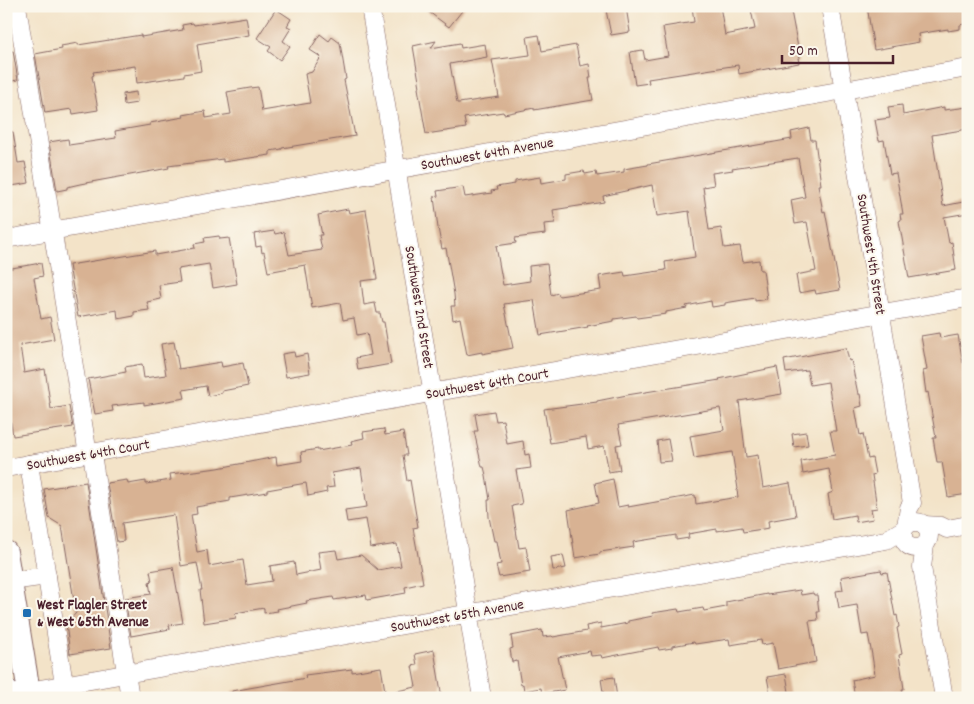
<svg xmlns="http://www.w3.org/2000/svg" width="974" height="704" viewBox="0 0 974 704" font-family="Dekko,sans-serif">
  <style>
    .building { fill: #d8b293; fill-rule: evenodd }
    .lines { fill: none; stroke-linecap: round; stroke-linejoin: round }
    .minor-casing { stroke: #856462; stroke-width: 19 }
    .major-casing { stroke: #856462; stroke-width: 24 }
    .minor { stroke: #fff; stroke-width: 18 }
    .major { stroke: #fff; stroke-width: 22 }
    .poi-dot { fill: #1f6fb2; stroke: #fbf7ec; stroke-width: 2 }
    .labels { text-anchor: middle; stroke-width: 4; stroke-linejoin: round; paint-order: stroke }
    .street-label { font-size: 15px; fill: #4a1f2b; stroke: #fbf7ec }
    .poi-label { font-size: 15px; font-weight: bold; fill: #4a1f2b; stroke: #fbf7ec; text-anchor: start }
  </style>
  <rect width="100%" height="100%" fill="#fbf7ec"/>
  <filter id="ink" filterUnits="userSpaceOnUse"><feTurbulence type="fractalNoise" baseFrequency=".02" numOctaves="2"/><feDisplacementMap in="SourceGraphic" scale="10" xChannelSelector="R" yChannelSelector="G"/><feConvolveMatrix kernelMatrix="1 2 1 2 8 2 1 2 1" color-interpolation-filters="sRGB"/></filter>
  <filter id="wash" filterUnits="userSpaceOnUse"><feTurbulence type="fractalNoise" baseFrequency=".0096" numOctaves="4" result="noise"/><feDisplacementMap in="SourceGraphic" scale="20" xChannelSelector="R" yChannelSelector="G"/><feGaussianBlur stdDeviation="1.12" result="paint"/><feColorMatrix in="noise" values="0 0 0 0 0 0 0 0 0 0 0 0 0 0 0 0 0 1.4 0 .05"/><feComposite in="paint" operator="in"/></filter>
  <g filter="url(#wash)">
    <rect width="100%" height="100%" fill="#f3e3c8"/>
    <g id="blocks">
      <g class="building">
        <polygon points="421,6 466,6 449,27"/>
        <polygon points="692,6 720,6 725,35 755,29 751,10 770,6 790,6 800,58 798,58 799,63 739,74 738,65 648,79 649,83 635,85 630,52 643,50 645,60 668,56 663,27 694,22"/>
        <polygon points="867,6 968,6 968,23 960,25 960,29 948,31 948,29 918,34 919,42 874,50"/>
        <polygon points="626,7 630,32 611,35 606,10"/>
        <polygon points="276,9 291,19 287,26 291,28 283,41 290,46 280,60 268,51 271,47 257,38"/>
        <polygon points="246,17 249,35 197,44 201,71 184,74 184,76 137,83 135,66 93,72 94,75 92,76 98,110 73,114 72,109 45,113 35,54 62,49 61,46 78,43 78,45 141,35 141,37 183,30 182,25 193,23 194,25"/>
        <polygon points="320,34 329,41 332,37 340,43 346,79 344,80 355,136 282,148 282,149 270,151 270,155 223,162 223,159 168,166 169,168 80,184 67,187 67,189 57,191 49,142 68,139 69,145 116,138 115,131 150,125 150,123 184,117 183,115 205,111 206,118 231,114 227,92 250,88 258,87 262,111 310,103 305,74 312,72 321,57 310,50"/>
        <polygon points="539,35 542,51 576,45 580,66 589,64 591,78 589,78 593,100 534,110 534,108 504,114 503,112 464,118 466,128 426,134 418,88 420,87 413,46 436,41 431,48 460,43 461,48 485,44 487,57 450,64 457,103 459,103 499,97 492,60 530,55 527,37"/>
        <polygon points="13,51 18,80 6,82 6,52"/>
        <polygon points="136,92 137,103 124,105 123,94"/>
        <polygon points="902,105 903,115 944,107 944,110 968,107 968,129 932,135 943,206 968,201 968,213 944,217 949,243 952,242 956,270 909,278 899,221 901,220 900,214 903,214 896,173 890,174 884,140 879,141 875,120 890,118 888,107"/>
        <path d="M809,128L811,140H815L821,185H818L823,212L825,211L840,290L816,294L815,290L799,293L796,275L816,271L807,222L795,224L791,200L805,197L798,158L732,168L733,170L712,173L714,185L703,187L709,230L721,228L724,248L740,246L743,262L759,260L760,270H763L767,299L755,301V298L725,303V305L712,307L711,301L686,306L687,308L666,312V314L637,318L636,316L614,319V321L587,326L588,327L540,335L534,300L504,304L513,348L482,354V352L467,355L460,318L453,320L451,306H455L454,294L446,248L442,249L438,228L434,197L438,196L437,191L463,187L465,197L492,193L491,191L497,190L496,187L515,184V181L540,177L541,183L566,179V174L584,171L585,174L596,172L597,176L624,172V169L648,165V164L792,139L791,132ZM652,185L657,216L689,211L695,257L665,262L666,270L625,276L624,272L599,276L601,290L559,296L558,293L551,295L547,264L529,266L530,281L503,285L496,246L516,243L515,238L545,234L544,224L555,223L553,210L604,202L603,196Z"/>
        <polygon points="6,132 13,132 18,163 25,162 29,183 6,187"/>
        <polygon points="348,209 349,213 366,210 377,279 361,281 364,305 375,303 377,313 380,313 382,322 384,322 391,364 358,370 356,358 371,355 367,333 357,335 354,318 343,320 340,303 312,308 305,265 268,272 264,252 262,253 261,246 256,247 254,234 274,231 275,234 284,232 289,255 322,250 319,235 322,235 318,215"/>
        <polygon points="219,236 220,239 229,238 237,284 213,288 209,264 178,269 180,282 159,285 161,299 147,302 149,310 134,312 134,316 118,319 117,310 78,317 69,265 155,251 155,255 195,248 194,244 205,242 204,238"/>
        <polygon points="41,263 43,276 34,278 41,319 50,317 54,339 20,345 24,373 45,369 51,409 69,406 73,427 13,436 6,394 6,269"/>
        <polygon points="939,333 940,338 958,335 963,363 968,362 968,494 948,497 942,462 937,462 933,438 936,438 928,392 926,393 923,371 927,370 921,336"/>
        <polygon points="174,342 179,369 221,362 222,367 243,363 248,386 222,391 222,393 208,396 206,386 183,390 185,398 144,405 144,402 112,406 113,411 95,414 88,379 126,372 125,367 142,364 144,378 166,375 161,344"/>
        <polygon points="846,348 849,361 851,360 858,394 860,394 862,406 855,408 860,435 863,434 868,459 872,458 875,474 872,475 877,508 871,509 873,519 856,522 855,515 832,519 828,494 833,492 829,469 803,474 801,461 835,455 830,431 836,431 828,382 810,385 807,370 786,373 784,360"/>
        <polygon points="294,352 295,357 307,354 310,373 286,377 282,354"/>
        <polygon points="777,367 782,394 739,401 746,457 758,455 763,488 790,483 796,516 768,521 769,528 743,532 742,527 717,531 717,529 688,534 689,538 676,540 676,535 633,542 634,547 600,552 600,554 575,558 568,510 599,503 595,483 613,479 618,507 628,505 628,507 695,495 696,504 738,497 737,490 738,489 732,452 694,458 690,436 724,430 720,408 618,425 622,444 616,445 620,470 609,472 604,446 588,449 586,437 550,443 544,409 597,402 597,401 627,395 720,380 719,379"/>
        <polygon points="494,411 496,421 503,420 507,444 523,441 525,455 529,454 531,468 516,470 522,504 512,506 519,548 526,547 530,572 499,577 496,565 501,564 497,541 494,541 489,517 488,500 490,500 486,475 484,467 482,467 474,431 478,431 475,414"/>
        <path d="M384,429L385,435L403,432L407,455H403L407,481L410,480L418,527L413,528L423,583L405,587L406,593L367,600L366,595L334,600L333,597L306,601L307,603L277,609L278,611L264,613V608L235,613L236,618L204,623L200,590H202L197,563L181,566L174,515L122,523L124,541L117,542L107,483L127,480L128,484L146,481V484L171,480L170,474L218,468L276,457L277,465L302,461L301,452L318,449V451L352,445L351,441L364,438L363,432ZM361,468L367,507L345,510L347,522L366,519L371,548L397,544L401,566L378,570L361,555L338,559L336,550L318,552L321,570L296,575L294,562L270,566L272,581L247,585L243,560L209,566L207,550L197,552L191,515L197,514L196,507L230,501V498L267,492V490L306,483L308,496L327,492L326,488L334,487L332,473Z"/>
        <polygon points="806,432 808,445 794,447 792,434"/>
        <polygon points="668,439 672,461 659,462 657,441"/>
        <polygon points="86,482 111,648 70,654 66,624 76,613 62,526 49,518 44,489"/>
        <polygon points="563,555 566,568 553,570 551,557"/>
        <polygon points="173,567 183,623 169,625 170,629 131,636 125,598 151,594 149,582 152,581 150,571"/>
        <polygon points="881,570 882,573 887,572 895,616 897,615 899,627 897,628 902,654 899,655 904,689 902,689 903,696 901,696 901,698 855,698 852,680 875,675 872,655 868,634 862,635 857,605 839,608 836,591 843,590 841,577"/>
        <polygon points="800,590 801,595 813,593 814,595 817,595 819,612 817,612 818,620 809,621 816,662 778,669 773,643 762,645 761,640 730,645 729,639 695,644 694,642 672,646 672,648 659,650 658,647 602,658 601,655 591,656 590,651 558,657 565,690 542,694 541,688 524,691 523,684 521,685 517,661 512,662 510,649 513,648 511,636 542,630 543,637 552,636 553,637 587,631 586,626 601,623 601,628 628,623 628,621 653,616 652,613 678,609 679,612 703,608 704,611 726,607 726,602 767,594 767,595"/>
        <polygon points="434,650 442,698 393,698 393,692 416,687 412,666 417,665 415,654"/>
        <polygon points="381,667 385,691 369,694 369,698 232,698 232,691 306,678 305,675 352,669 352,672"/>
        <polygon points="786,674 790,698 771,698 767,677"/>
        <polygon points="614,677 617,698 604,698 601,679"/>
      </g>
    </g>
  </g>
  <g filter="url(#ink)">
    <use href="#blocks" fill-opacity="0" stroke="#856462" stroke-width="1"/>
    <g class="lines">
      <defs>
        <g id="minor">
          <polyline points="17,6 88,455"/>
          <polyline points="370,6 482,698"/>
          <polyline points="830,6 912,503 909,508 906,526"/>
          <polyline points="6,239 968,68"/>
          <polyline points="92,454 130,698"/>
          <polyline points="29,464 64,684"/>
          <polyline points="6,468 968,298"/>
          <circle cx="916" cy="535" r="13"/>
          <polyline points="924,525 941,526 947,529 968,525"/>
          <polyline points="925,545 922,567 944,698"/>
          <polyline points="11,581 47,576"/>
          <polyline points="17,693 886,540 904,529"/>
        </g>
        <g id="major">
          <polyline points="6,552 30,698"/>
          <polyline points="6,690 7,698"/>
        </g>
      </defs>
      <use href="#minor" class="minor-casing"/>
      <use href="#major" class="major-casing"/>
      <use href="#minor" class="minor"/>
      <use href="#major" class="major"/>
    </g>
  </g>
  <rect class="poi-dot" x="22" y="608" width="10" height="10" rx="2.5"/>
  <g class="labels">
    <g class="street-label">
      <text transform="translate(487 153) rotate(-10)" y="5">Southwest 64th Avenue</text>
      <text transform="translate(872 254) rotate(81)" y="5">Southwest 4th Street</text>
      <text transform="translate(420 307) rotate(81)" y="5">Southwest 2nd Street</text>
      <text transform="translate(487 383) rotate(-10)" y="5">Southwest 64th Court</text>
      <text transform="translate(88 454) rotate(-10)" y="5">Southwest 64th Court</text>
      <text transform="translate(457 615) rotate(-10)" y="5">Southwest 65th Avenue</text>
    </g>
    <g class="poi-label">
      <text x="37" y="609">West Flagler Street<tspan x="37" dy="17">&amp; West 65th Avenue</tspan></text>
    </g>
  </g>
  <rect width="974" height="704" fill="none" stroke="#fbf7ec" stroke-width="25"/>
  <path d="M782 55v8h111v-8" fill="none" stroke="#4a1f2b" stroke-width="2.5"/>
  <text x="789" y="55" font-size="15" fill="#4a1f2b" stroke="#fbf7ec" stroke-width="4" paint-order="stroke">50 m</text>
</svg>
